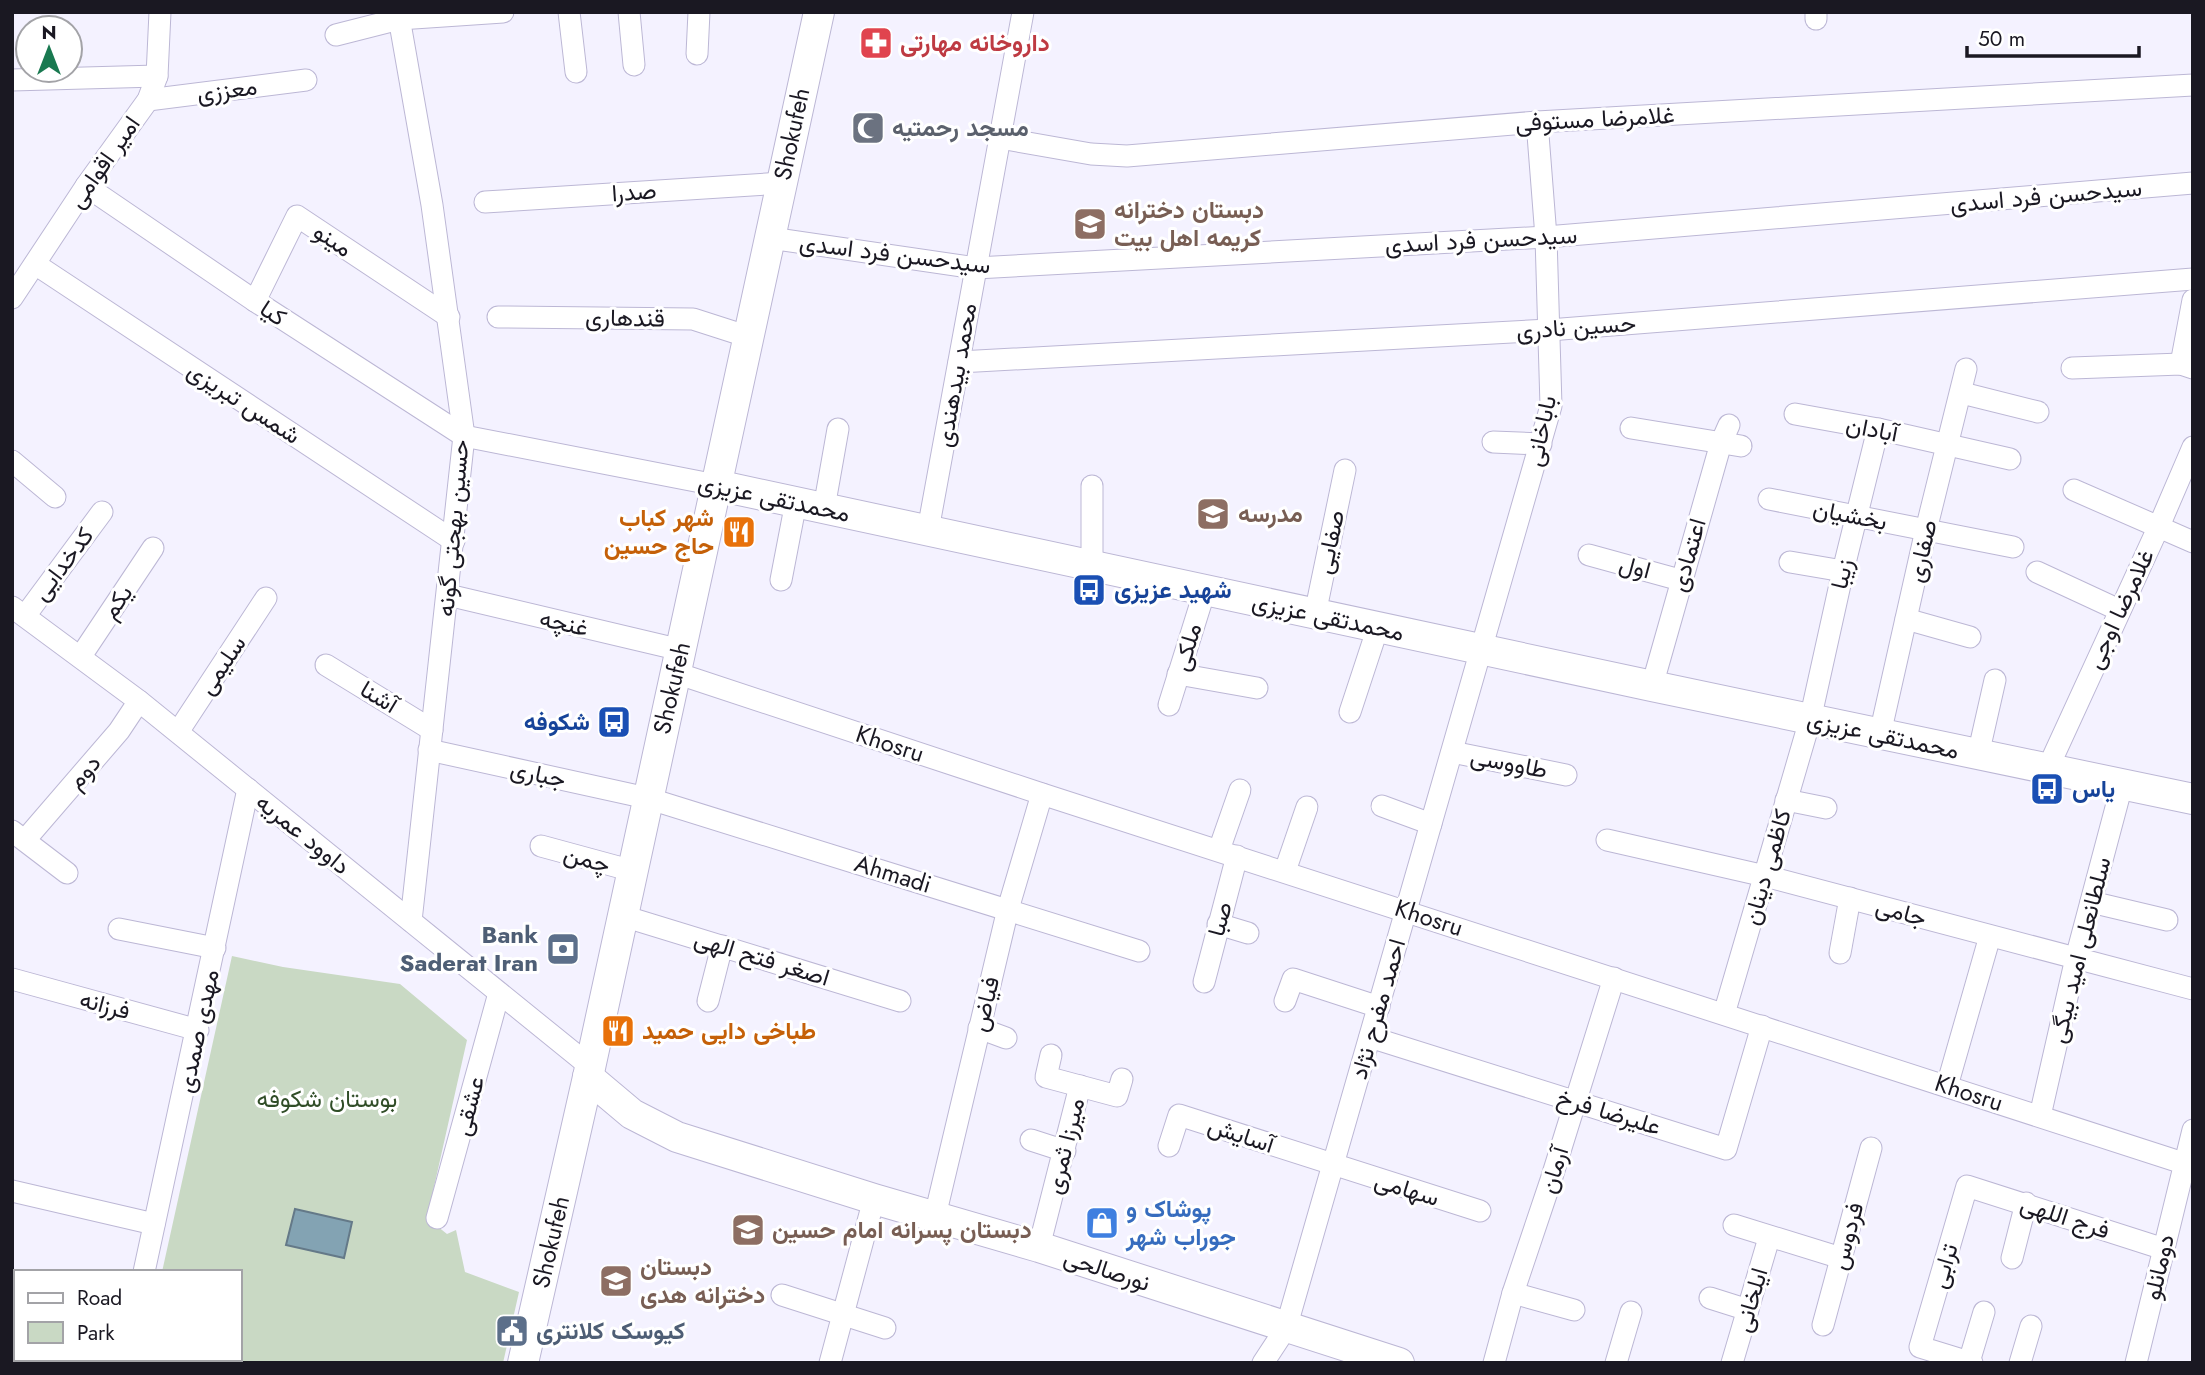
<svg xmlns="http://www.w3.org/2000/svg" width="2205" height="1375" viewBox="0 0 2205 1375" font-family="Jost,Vazirmatn,sans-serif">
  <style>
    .green { fill: #c9d9c4 }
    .water { fill: #83a3b3; stroke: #647988; stroke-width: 2 }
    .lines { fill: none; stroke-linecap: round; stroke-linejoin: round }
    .street-casing { stroke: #bcb7d5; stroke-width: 23 }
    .secondary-casing { stroke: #bcb7d5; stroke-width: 32 }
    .street { stroke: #fff; stroke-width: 21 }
    .secondary { stroke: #fff; stroke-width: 30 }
    .labels { text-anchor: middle; stroke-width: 6; stroke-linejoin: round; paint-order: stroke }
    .health-label { font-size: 24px; font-weight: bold; fill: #be3a42; stroke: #fff; text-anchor: start }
    .street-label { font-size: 24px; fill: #1a1822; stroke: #fff }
    .worship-label { font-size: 24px; font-weight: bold; fill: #5b616d; stroke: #fff; text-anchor: start }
    .education-label { font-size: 24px; font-weight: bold; fill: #785e54; stroke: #fff; text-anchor: start }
    .food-label { font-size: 24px; font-weight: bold; fill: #c56008; stroke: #fff; text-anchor: end }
    .transit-label { font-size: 24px; font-weight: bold; fill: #164399; stroke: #fff; text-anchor: start }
    .service-label { font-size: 24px; font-weight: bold; fill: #4e5e75; stroke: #fff; text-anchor: end }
    .park-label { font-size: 24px; fill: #304d27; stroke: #fff }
    .shop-label { font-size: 24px; font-weight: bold; fill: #366cbe; stroke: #fff; text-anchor: start }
  </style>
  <rect width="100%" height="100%" fill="#f4f2ff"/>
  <polygon class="green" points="232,956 283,967 400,984 467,1040 427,1218 447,1234 456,1230 465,1272 519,1292 503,1363 142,1363 143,1359 240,1359 240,1272 162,1272"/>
  <polygon class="water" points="295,1209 352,1222 344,1258 286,1245"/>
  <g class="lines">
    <defs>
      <g id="street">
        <polyline points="398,12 432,205 464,436 411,921"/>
        <polyline points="569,12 576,72"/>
        <polyline points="629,12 634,65"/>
        <polyline points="1816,12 1816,19"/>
        <polyline points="336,35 399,19 503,12"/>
        <polyline points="697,54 699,12"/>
        <polyline points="12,80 157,76"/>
        <polyline points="148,100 306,80"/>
        <polyline points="1000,138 1091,154 1127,156 1537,122 2193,85"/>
        <polyline points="86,186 255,301 464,436 716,485"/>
        <polyline points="485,202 782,183"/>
        <polyline points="770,238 976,268 1546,237 2193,183"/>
        <polyline points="35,264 454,541"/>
        <polyline points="12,298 86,186 148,100 157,76 160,12"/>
        <polyline points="255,301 297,216 449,317"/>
        <polyline points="498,317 693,319 749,337"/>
        <polyline points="959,362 1549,330 2193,279"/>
        <polyline points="2181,364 2193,300"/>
        <polyline points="2072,368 2181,364 2193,368"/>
        <polyline points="1962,393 2038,412"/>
        <polyline points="1795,414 1878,429 2010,459"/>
        <polyline points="1631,428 1741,446"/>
        <polyline points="1493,442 1541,444"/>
        <polyline points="12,461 55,497"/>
        <polyline points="1092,486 1092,565"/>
        <polyline points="2074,490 2193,542"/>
        <polyline points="1769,499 2013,547"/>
        <polyline points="824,508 838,429"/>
        <polyline points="928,530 1023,12"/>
        <polyline points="1589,555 1680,580"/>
        <polyline points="1790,562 1843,571"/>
        <polyline points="2037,572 2119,610"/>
        <polyline points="781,580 796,502"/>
        <polyline points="448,595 681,650"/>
        <polyline points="12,607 139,701 591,1067"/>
        <polyline points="1315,614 1345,470"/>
        <polyline points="25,616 102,512"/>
        <polyline points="1906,619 1970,637"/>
        <polyline points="81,656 153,548"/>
        <polyline points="326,665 432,730"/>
        <polyline points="676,673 1042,794 2183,1163"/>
        <polyline points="1178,674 1257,688"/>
        <polyline points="1652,686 1721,443 1729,425"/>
        <polyline points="1169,705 1205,590"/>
        <polyline points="1350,712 1378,627"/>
        <polyline points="178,732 266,598"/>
        <polyline points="1880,734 1926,530 1966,369"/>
        <polyline points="429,750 647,798 1139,951"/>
        <polyline points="1452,752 1566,775"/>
        <polyline points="1978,755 1995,680"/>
        <polyline points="2047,770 2159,526 2193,447"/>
        <polyline points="1786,800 1826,808"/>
        <polyline points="1382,806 1431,824"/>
        <polyline points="12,831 67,873"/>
        <polyline points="25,840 119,731 139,701"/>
        <polyline points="1607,840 1765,876 2193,989"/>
        <polyline points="541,846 633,871"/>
        <polyline points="1219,850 1240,790"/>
        <polyline points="1285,871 1307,807"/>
        <polyline points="2091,902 2167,920"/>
        <polyline points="623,916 900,1001"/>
        <polyline points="1218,924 1248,933"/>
        <polyline points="119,929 215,948"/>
        <polyline points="1840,953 1850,898"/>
        <polyline points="12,979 198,1030"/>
        <polyline points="1204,982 1237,856"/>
        <polyline points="708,1001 722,946"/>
        <polyline points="1285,1001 1293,979 1379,1007"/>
        <polyline points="1724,1014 1810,720 1843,571 1878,429"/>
        <polyline points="979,1028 1006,1038"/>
        <polyline points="1370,1037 1726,1149 1762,1026"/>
        <polyline points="1051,1055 1046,1077 1117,1096 1122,1079"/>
        <polyline points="1947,1086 1990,936"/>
        <polyline points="2040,1116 2076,958 2122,785"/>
        <polyline points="1031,1140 1065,1151"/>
        <polyline points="1169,1146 1179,1115 1480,1211"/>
        <polyline points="12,1191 154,1224"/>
        <polyline points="935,1216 1008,909 1042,794"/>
        <polyline points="437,1218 499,993"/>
        <polyline points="1734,1225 1841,1258"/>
        <polyline points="1039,1247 1080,1086"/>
        <polyline points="2012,1258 2026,1203"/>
        <polyline points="144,1272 248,789"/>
        <polyline points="1513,1293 1574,1310"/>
        <polyline points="782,1295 885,1328"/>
        <polyline points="1710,1298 1748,1310"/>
        <polyline points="1823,1325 1871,1148"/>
        <polyline points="1969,1362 1984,1312"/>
        <polyline points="126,1363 126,1359"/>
        <polyline points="830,1363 874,1199"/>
        <polyline points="1263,1363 1286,1328 1551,406 1546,237 1537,122"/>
        <polyline points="1494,1363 1513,1293 1551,1180 1614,978"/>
        <polyline points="1616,1363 1631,1312"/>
        <polyline points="1732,1363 1769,1238"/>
        <polyline points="1972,1363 1920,1347 1967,1186 2164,1249"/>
        <polyline points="2020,1363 2031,1326"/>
        <polyline points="2136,1363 2193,1130"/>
      </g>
      <g id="secondary">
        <polyline points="716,485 1652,686 2193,799"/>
        <polyline points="588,1077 632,1114 677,1137 874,1199 1039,1247 1399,1363"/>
        <polyline points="523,1363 588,1077 819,12"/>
      </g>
    </defs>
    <use href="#street" class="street-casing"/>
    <use href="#secondary" class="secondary-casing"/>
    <use href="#street" class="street"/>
    <use href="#secondary" class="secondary"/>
  </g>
  <defs>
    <symbol id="pharmacy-square" viewBox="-11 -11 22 22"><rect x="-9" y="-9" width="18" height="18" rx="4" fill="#e0444e" stroke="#fff"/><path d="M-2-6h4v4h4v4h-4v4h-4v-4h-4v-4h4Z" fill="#fff"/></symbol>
    <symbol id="mosque-square" viewBox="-11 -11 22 22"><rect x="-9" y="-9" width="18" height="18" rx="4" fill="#6b7280" stroke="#fff"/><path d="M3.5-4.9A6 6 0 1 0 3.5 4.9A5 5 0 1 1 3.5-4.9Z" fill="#fff"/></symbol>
    <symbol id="school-square" viewBox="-11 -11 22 22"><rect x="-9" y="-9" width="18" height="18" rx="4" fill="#8d6e63" stroke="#fff"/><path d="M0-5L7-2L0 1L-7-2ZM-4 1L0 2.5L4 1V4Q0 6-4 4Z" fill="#fff"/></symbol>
    <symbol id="restaurant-square" viewBox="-11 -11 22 22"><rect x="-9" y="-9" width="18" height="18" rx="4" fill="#e8710a" stroke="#fff"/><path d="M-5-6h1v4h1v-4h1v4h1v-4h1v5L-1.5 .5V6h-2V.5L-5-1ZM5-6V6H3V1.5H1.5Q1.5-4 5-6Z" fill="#fff"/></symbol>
    <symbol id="bus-square" viewBox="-11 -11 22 22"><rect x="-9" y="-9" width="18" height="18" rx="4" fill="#1a4fb4" stroke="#fff"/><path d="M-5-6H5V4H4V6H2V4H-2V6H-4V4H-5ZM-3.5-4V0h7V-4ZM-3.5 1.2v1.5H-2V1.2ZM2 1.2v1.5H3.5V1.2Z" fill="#fff"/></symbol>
    <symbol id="bank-square" viewBox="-11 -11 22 22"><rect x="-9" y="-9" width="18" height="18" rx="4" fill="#5c6f8a" stroke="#fff"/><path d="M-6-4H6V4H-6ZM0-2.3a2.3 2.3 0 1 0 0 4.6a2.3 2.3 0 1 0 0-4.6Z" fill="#fff"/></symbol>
    <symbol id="shop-square" viewBox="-11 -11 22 22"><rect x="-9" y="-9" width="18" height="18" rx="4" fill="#3f7fe0" stroke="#fff"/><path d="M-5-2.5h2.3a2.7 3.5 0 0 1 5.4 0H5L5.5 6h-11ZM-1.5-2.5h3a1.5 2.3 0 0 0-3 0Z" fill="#fff"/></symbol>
    <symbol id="civic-square" viewBox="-11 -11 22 22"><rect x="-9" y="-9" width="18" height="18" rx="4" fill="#5c6f8a" stroke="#fff"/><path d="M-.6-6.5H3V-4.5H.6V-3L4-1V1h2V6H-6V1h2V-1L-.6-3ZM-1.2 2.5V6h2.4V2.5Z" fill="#fff"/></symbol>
  </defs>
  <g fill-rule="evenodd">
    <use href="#pharmacy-square" x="857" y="24" width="38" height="38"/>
    <use href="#mosque-square" x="849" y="109" width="38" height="38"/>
    <use href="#school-square" x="1071" y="205" width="38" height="38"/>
    <use href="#school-square" x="1194" y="495" width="38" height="38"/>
    <use href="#restaurant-square" x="720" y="513" width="38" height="38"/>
    <use href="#bus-square" x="1070" y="571" width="38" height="38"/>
    <use href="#bus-square" x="595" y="703" width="38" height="38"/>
    <use href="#bus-square" x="2028" y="770" width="38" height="38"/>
    <use href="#bank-square" x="544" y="930" width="38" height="38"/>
    <use href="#restaurant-square" x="599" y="1012" width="38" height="38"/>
    <use href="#shop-square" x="1083" y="1204" width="38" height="38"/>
    <use href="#school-square" x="729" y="1211" width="38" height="38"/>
    <use href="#school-square" x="597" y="1262" width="38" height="38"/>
    <use href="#civic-square" x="493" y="1312" width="38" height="38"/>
  </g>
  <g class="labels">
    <g class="health-label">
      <text x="900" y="51">داروخانه مهارتی</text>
    </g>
    <g class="street-label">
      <text transform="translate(227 90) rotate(-7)" y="8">معززی</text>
      <text transform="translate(1595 119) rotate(-3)" y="8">غلامرضا مستوفی</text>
      <text transform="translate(792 134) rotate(-78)" y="8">Shokufeh</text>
      <text transform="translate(104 162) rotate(-55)" y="8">امیر اقوامی</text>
      <text transform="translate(634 192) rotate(-4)" y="8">صدرا</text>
      <text transform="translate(2046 196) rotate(-5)" y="8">سیدحسن فرد اسدی</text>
      <text transform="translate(333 240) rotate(34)" y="8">مینو</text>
      <text transform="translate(1481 240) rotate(-3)" y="8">سیدحسن فرد اسدی</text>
      <text transform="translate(895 254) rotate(7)" y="8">سیدحسن فرد اسدی</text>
      <text transform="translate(273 313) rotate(33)" y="8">کیا</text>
      <text transform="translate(625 318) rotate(1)" y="8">قندهاری</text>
      <text transform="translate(1576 327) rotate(-4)" y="8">حسین نادری</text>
      <text transform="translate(956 375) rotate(-80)" y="8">محمد بیدهندی</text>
      <text transform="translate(244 403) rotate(33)" y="8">شمس تبریزی</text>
      <text transform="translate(1872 429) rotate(11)" y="8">آبادان</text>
      <text transform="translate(1541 431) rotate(-78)" y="8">باباخانی</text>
      <text transform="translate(774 498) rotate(12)" y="8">محمدتقی عزیزی</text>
      <text transform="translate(1850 515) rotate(11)" y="8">بخشیان</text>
      <text transform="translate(453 528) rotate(-85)" y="8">حسین بهجتی گونه</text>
      <text transform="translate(1330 542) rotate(-78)" y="8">صفایی</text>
      <text transform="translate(1922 551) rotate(-77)" y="8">صفاری</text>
      <text transform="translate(1688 555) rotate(-74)" y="8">اعتمادی</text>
      <text transform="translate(63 564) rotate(-53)" y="8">کدخدایی</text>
      <text transform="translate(1635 567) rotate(15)" y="8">اول</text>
      <text transform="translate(1842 574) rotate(-77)" y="8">زیبا</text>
      <text transform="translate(117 602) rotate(-56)" y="8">یکم</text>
      <text transform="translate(2120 609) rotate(-65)" y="8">غلامرضا اوجی</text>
      <text transform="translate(1328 617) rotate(12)" y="8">محمدتقی عزیزی</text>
      <text transform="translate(564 623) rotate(13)" y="8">غنچه</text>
      <text transform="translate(1187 647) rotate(-73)" y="8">ملکی</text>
      <text transform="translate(222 665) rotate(-56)" y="8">سلیمی</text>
      <text transform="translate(672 688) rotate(-77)" y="8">Shokufeh</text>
      <text transform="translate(379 697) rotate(31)" y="8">آشنا</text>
      <text transform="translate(1883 735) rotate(12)" y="8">محمدتقی عزیزی</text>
      <text transform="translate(890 744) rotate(18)" y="8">Khosru</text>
      <text transform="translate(1509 763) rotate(11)" y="8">طاووسی</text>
      <text transform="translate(84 772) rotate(-49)" y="8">دوم</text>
      <text transform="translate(538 774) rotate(12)" y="8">جباری</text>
      <text transform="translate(303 834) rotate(39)" y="8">داوود عمریه</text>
      <text transform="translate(587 859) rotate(16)" y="8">چمن</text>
      <text transform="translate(1767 867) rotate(-74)" y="8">کاظمی دینان</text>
      <text transform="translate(893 874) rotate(17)" y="8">Ahmadi</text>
      <text transform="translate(1901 912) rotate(15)" y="8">جامی</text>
      <text transform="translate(1429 918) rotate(18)" y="8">Khosru</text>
      <text transform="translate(1220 919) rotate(-75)" y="8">صبا</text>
      <text transform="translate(2080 950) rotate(-76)" y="8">سلطانعلی امید بیگی</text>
      <text transform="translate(762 958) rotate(17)" y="8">اصغر فتح الهی</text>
      <text transform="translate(985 1004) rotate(-76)" y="8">فیاض</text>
      <text transform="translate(105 1005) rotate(15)" y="8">فرزانه</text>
      <text transform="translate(1378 1009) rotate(-74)" y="8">احمد مفرح نژاد</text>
      <text transform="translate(198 1031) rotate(-78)" y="8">مهدی صمدی</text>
      <text transform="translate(1969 1093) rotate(18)" y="8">Khosru</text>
      <text transform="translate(469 1106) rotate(-75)" y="8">عشقی</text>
      <text transform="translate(1609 1112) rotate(17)" y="8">علیرضا فرخ</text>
      <text transform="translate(1241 1135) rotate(18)" y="8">آسایش</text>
      <text transform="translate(1065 1146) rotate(-76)" y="8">میرزا ثمری</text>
      <text transform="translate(1554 1170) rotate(-73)" y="8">آرمان</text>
      <text transform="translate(1407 1189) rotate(17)" y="8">سهامی</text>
      <text transform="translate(2065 1217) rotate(18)" y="8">فرج اللهی</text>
      <text transform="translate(1847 1236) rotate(-75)" y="8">فردوس</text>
      <text transform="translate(551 1242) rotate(-77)" y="8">Shokufeh</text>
      <text transform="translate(1944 1266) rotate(-74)" y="8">ترابی</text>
      <text transform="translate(2159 1267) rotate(-77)" y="8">دومانلو</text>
      <text transform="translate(1107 1270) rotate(18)" y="8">نورصالحی</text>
      <text transform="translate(1751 1300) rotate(-74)" y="8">ایلخانی</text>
    </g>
    <g class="worship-label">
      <text x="892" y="136">مسجد رحمتیه</text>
    </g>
    <g class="education-label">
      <text x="1114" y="218">دبستان دخترانه<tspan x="1114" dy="28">کریمه اهل بیت</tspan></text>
      <text x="1238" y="522">مدرسه</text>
      <text x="772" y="1238">دبستان پسرانه امام حسین</text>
      <text x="640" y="1275">دبستان<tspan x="640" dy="28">دخترانه هدی</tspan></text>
    </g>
    <g class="food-label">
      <text x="714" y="526">شهر کباب<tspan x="714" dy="28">حاج حسین</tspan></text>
      <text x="642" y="1039" text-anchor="start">طباخی دایی حمید</text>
    </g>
    <g class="transit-label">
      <text x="1114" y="598">شهید عزیزی</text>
      <text x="590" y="730" text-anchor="end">شکوفه</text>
      <text x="2072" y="797">یاس</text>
    </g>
    <g class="service-label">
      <text x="538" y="943">Bank<tspan x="538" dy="28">Saderat Iran</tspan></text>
      <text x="536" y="1339" text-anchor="start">کیوسک کلانتری</text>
    </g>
    <g class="park-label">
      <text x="327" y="1107">بوستان شکوفه</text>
    </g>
    <g class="shop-label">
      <text x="1126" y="1217">پوشاک و<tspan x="1126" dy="28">جوراب شهر</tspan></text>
    </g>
  </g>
  <rect width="2205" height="1375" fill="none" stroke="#1a1822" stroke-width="28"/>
  <rect x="14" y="1270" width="228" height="91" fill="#ffffff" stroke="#a3a3a7" stroke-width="2"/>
  <rect x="28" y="1293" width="35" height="10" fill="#ffffff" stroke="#a3a3a7" stroke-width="2"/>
  <text x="77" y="1305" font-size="21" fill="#1a1822">Road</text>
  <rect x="28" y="1322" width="35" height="21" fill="#c9d9c4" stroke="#a3a3a7" stroke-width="2"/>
  <text x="77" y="1340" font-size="21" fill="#1a1822">Park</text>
  <g transform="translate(49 49)"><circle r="33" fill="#ffffff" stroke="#a3a3a7" stroke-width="2"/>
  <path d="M0-5L12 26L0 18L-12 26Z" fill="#197950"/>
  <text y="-10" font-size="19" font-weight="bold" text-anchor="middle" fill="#1a1822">N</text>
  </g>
  <path d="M1967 46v10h172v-10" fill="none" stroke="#1a1822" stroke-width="3.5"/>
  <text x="1978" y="46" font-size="21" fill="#1a1822" stroke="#ffffff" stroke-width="5" paint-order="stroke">50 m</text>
</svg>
